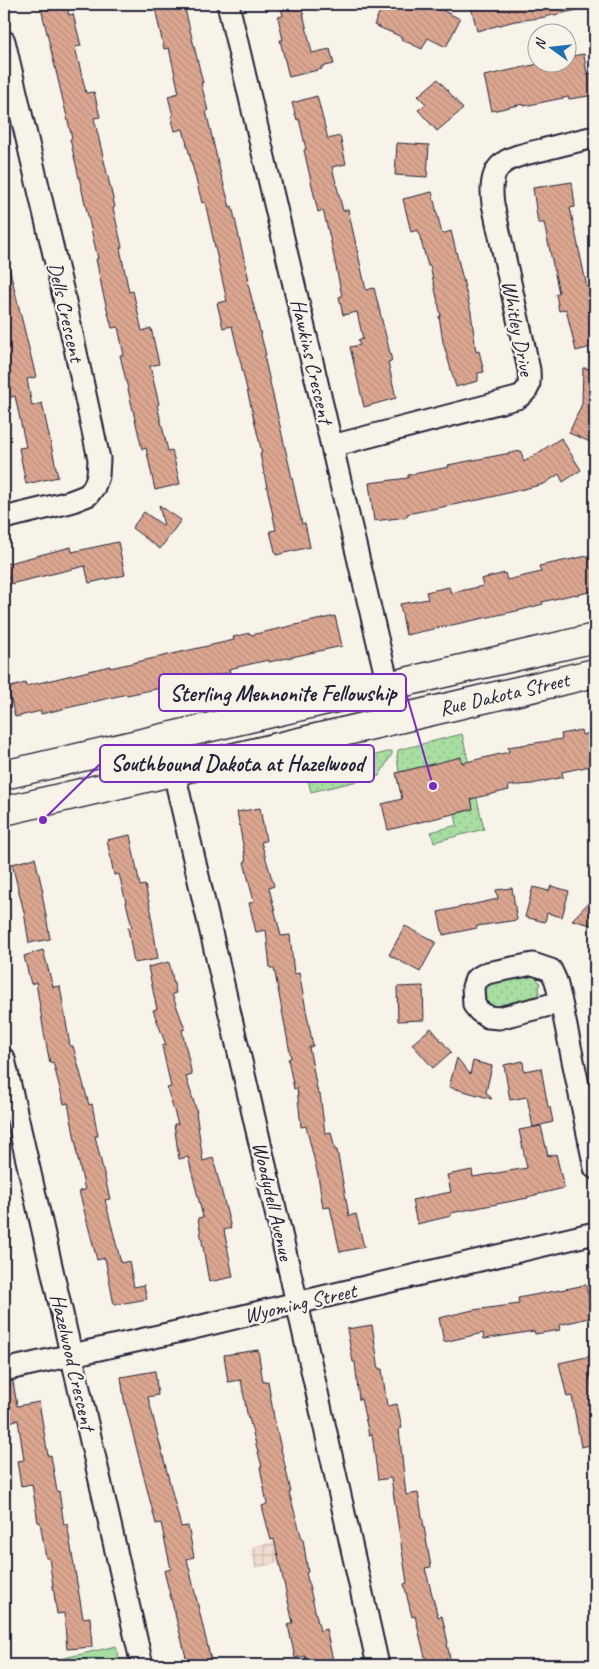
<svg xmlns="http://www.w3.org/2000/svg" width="599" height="1669" viewBox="0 0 599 1669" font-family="Caveat,sans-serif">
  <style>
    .industrial { fill: url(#industrial-grid) }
    .grass { fill: url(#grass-dots); stroke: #65806e }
    .forest { fill: url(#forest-crowns); stroke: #65806e }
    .building { fill: url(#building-back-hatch); stroke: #22223b }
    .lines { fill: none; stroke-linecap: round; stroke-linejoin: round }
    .street-casing { stroke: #22223b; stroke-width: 25 }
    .secondary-casing { stroke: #22223b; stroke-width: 31 }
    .street { stroke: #f7f3e8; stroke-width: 21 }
    .secondary { stroke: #f7f3e8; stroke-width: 28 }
    .labels { text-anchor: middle; stroke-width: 4.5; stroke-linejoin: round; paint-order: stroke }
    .street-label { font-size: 21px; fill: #22223b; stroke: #f7f3e8 }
    .leader { fill: none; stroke: #7b2cbf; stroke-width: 2 }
    .callout-dot { fill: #7b2cbf; stroke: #f7f3e8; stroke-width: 2 }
    .callout { fill: #f7f3e8; stroke: #7b2cbf; stroke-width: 2 }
    .callout-label { font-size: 22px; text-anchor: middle; font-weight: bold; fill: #22223b }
  </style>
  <defs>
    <pattern id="industrial-grid" width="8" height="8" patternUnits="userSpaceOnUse" patternTransform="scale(1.25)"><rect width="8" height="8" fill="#efdcce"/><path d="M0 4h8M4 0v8" fill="none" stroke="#cdbcb2"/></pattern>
    <pattern id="grass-dots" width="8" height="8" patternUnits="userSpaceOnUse" patternTransform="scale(1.25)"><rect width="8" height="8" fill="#a8dea1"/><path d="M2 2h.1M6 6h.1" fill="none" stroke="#90be8c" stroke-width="1.8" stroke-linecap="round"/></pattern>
    <pattern id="forest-crowns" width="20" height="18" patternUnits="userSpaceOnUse" patternTransform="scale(1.25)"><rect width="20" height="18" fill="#a8dea1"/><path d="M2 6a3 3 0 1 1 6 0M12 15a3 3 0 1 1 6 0" fill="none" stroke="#90be8c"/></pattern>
    <pattern id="building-back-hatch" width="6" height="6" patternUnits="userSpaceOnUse" patternTransform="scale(1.25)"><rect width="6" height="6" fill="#dca791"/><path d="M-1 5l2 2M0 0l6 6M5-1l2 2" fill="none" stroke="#bc8f7e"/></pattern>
  </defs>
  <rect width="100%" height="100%" fill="#f7f3e8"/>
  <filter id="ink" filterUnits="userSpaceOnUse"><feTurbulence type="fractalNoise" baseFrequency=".02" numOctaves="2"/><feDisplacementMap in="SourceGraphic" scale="10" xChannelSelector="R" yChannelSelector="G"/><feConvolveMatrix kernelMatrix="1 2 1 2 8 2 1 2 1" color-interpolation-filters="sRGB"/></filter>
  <g filter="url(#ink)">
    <polygon class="industrial" points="274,1542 278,1563 255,1568 251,1547"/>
    <g class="grass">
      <polygon points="462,734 484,829 434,842 431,832 457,825 455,814 473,809 461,758 399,772 397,757 398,750"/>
      <polygon points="392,751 392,754 379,776 311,792 306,772"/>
      <polygon points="526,973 534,975 540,983 539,993 536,998 494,1010 485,1008 479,989 488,982"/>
    </g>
    <polygon class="forest" points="116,1646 121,1665 34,1665"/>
    <g class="building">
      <polygon points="40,4 66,4 69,15 73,14 81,46 75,47 86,93 94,92 100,117 94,118 115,207 113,208 122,247 120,248 129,292 133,291 142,331 151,328 159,364 150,366 159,404 157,405 168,451 172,450 180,484 155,490 146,448 142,449 120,355 124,355 118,327 112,328 103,293 96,259 98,259 70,139 72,138"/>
      <polygon points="154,4 183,4 184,9 185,9 203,83 201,83 208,111 206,111 219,167 230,207 232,206 241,246 249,280 247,280 266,355 264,356 292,478 302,524 305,523 310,547 276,555 270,531 276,530 260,454 262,453 232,326 223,328 217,303 227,301 205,202 202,203 183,129 175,131 171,117 173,116 168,96 179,93 169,48 164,49"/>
      <polygon points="280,4 301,4 312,53 330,49 334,64 321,67 322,69 289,77 280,40 283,40 278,17 283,16"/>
      <polygon points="383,4 430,4 460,19 446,47 428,38 422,49 401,39 402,37 374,25"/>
      <polygon points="481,4 576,4 577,10 540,18 515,21 477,31 471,6"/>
      <polygon points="584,54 587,74 595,73 595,95 569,99 568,97 524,106 523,104 492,111 484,76 547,62 566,62 566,57"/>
      <polygon points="438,79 463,109 437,131 418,110 426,104 418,96"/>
      <polygon points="317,96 328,139 340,136 346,164 332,167 343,211 348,209 366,290 374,288 392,361 388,362 396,398 364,407 350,347 360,345 358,340 363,339 357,312 343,315 339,297 342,296 330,238 323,210 318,212 304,150 306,149 299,119 297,120 292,103"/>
      <polygon points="397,143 429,145 427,177 395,175"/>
      <polygon points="572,182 575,207 570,208 587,287 592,286 595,301 595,346 576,351 566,309 559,311 556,294 559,293 544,223 538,223 533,188"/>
      <polygon points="432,192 442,234 451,231 471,312 476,352 479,351 484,372 478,373 478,381 456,387 443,342 439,316 441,316 430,266 428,266 418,230 411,232 403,199"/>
      <polygon points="4,267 9,267 36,377 27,379 32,406 42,403 58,477 26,484 19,448 26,447 15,396 4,399"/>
      <polygon points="583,368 595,369 595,444 569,433 582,404"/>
      <polygon points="561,438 581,470 563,482 559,474 544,484 483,499 407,514 407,517 374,521 369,483 408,478 408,475 449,467 448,465 521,451 524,462"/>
      <polygon points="159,505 181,520 160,549 132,528 144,512 164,526"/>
      <polygon points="118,542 125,575 89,583 85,566 10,584 5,564 71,547 72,552"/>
      <polygon points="592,555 595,572 595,591 575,595 575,594 542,602 543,604 521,610 406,635 400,604 428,599 426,592 449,587 451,593 483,586 481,579 505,573 507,580 541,572 539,566"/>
      <polygon points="335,616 342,646 269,662 268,660 229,669 230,672 156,689 127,695 127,694 41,714 41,711 15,717 8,688 25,683 26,686 110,666 110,668 137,662 234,640 233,637 250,633 251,635"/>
      <polygon points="581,730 582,735 595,732 595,765 562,772 563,777 532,784 508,786 509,790 471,799 473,809 388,830 382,804 402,799 396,773 461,757 462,763 509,752 508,747 562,739 561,734"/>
      <polygon points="260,808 266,841 261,842 274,886 269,888 281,936 290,935 294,974 299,973 313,1046 309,1047 318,1094 320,1094 325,1133 331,1132 335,1150 337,1150 349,1216 356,1214 364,1247 340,1252 330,1207 323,1208 318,1175 306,1126 301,1127 297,1088 294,1089 288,1059 291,1058 274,968 270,968 266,930 256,932 249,903 254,902 244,862 246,861 237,812"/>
      <polygon points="130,835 140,886 145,885 152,915 151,915 158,959 134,963 128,928 132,927 119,874 114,875 107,840"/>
      <polygon points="35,858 43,892 42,893 50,939 29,943 24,912 12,864"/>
      <polygon points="551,886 569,891 562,917 547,913 545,922 525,917 533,887 549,891"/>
      <polygon points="512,888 517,920 477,926 477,928 443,935 438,912 498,899 496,890"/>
      <polygon points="595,896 595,926 572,920"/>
      <polygon points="405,926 436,942 420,972 389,955"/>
      <polygon points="43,950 53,987 60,986 70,1046 73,1046 89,1105 92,1104 98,1136 95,1136 110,1199 105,1200 121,1263 129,1261 134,1287 144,1285 147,1299 114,1305 105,1258 97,1260 79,1191 85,1190 76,1150 77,1150 68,1103 64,1104 53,1062 50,1063 44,1033 36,982 31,984 24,956"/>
      <polygon points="169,962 176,993 172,994 185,1029 182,1030 192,1075 186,1077 197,1112 196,1112 203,1161 213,1158 231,1228 224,1230 233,1277 209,1282 198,1218 203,1217 188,1157 179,1159 174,1124 178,1124 167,1088 171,1087 162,1046 166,1045 153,1010 157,1009 148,967"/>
      <polygon points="423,986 424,1020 398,1021 397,987"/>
      <polygon points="431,1028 451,1052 433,1068 412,1044"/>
      <polygon points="457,1058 470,1074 473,1061 492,1066 486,1092 492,1099 449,1087"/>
      <polygon points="523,1061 524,1071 541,1068 548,1107 550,1107 553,1122 533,1127 527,1097 510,1100 504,1065"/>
      <polygon points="541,1126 548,1156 556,1154 564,1188 527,1197 528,1198 451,1213 451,1216 417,1224 412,1200 451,1192 447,1175 472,1170 473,1177 527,1168 519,1130"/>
      <polygon points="586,1285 593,1317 559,1325 560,1330 535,1334 534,1331 484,1339 483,1333 444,1342 439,1318 473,1310 519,1304 518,1298"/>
      <polygon points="372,1325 379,1369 382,1369 387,1406 397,1404 402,1428 399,1429 406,1495 418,1493 431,1567 425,1568 438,1617 442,1616 448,1643 447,1643 451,1665 427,1665 415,1616 412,1617 404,1584 407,1583 391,1478 378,1480 372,1434 369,1435 361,1399 359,1400 355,1362 353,1362 347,1329"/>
      <polygon points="258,1350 263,1382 268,1381 274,1418 291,1492 289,1492 302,1539 303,1539 308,1572 306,1573 320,1631 326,1629 334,1665 308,1665 305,1656 295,1658 288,1625 293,1623 274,1539 271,1540 262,1506 267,1504 260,1467 262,1467 249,1418 248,1419 241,1380 228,1382 224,1355"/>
      <polygon points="591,1356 595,1374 590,1375 595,1401 595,1444 581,1447 572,1396 567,1397 559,1363"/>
      <polygon points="155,1371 158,1395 148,1397 181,1527 188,1526 194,1557 187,1559 212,1665 188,1665 164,1571 171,1569 161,1523 156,1524 124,1399 121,1377"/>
      <polygon points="13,1381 17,1406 39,1402 48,1456 51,1455 57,1492 59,1491 64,1525 67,1524 83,1618 90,1617 92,1647 67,1649 64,1613 57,1614 49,1558 46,1558 40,1522 38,1522 32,1484 21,1486 17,1461 24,1460 18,1420 4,1423 4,1382"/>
    </g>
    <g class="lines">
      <defs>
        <g id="street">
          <polyline points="228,4 396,719"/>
          <polyline points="4,41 64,297 99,459 98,476 94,487 88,495 70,502 4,518"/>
          <path d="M332,446L517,398C530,390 530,385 529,370L493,204C487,162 506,158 542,150C560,145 577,141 595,137"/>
          <polyline points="166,738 297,1303 378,1665"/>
          <polyline points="561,1002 499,1018 488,1017 479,1011 474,1005 473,987 476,979 487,973 533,964 551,970 556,981 561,1002 595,1168"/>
          <polyline points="4,1059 142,1665"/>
          <polyline points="4,1370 181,1331 297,1303 595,1233"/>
        </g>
        <g id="secondary">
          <polyline points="4,775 595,638"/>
          <polyline points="4,811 595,673"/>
        </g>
      </defs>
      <use href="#street" class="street-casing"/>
      <use href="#secondary" class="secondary-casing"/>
      <use href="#street" class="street"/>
      <use href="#secondary" class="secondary"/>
    </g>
  </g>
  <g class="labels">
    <g class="street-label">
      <text transform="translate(66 312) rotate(77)" y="7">Dells Crescent</text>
      <text transform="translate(518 328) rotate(79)" y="7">Whitley Drive</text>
      <text transform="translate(312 361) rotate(77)" y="7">Hawkins Crescent</text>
      <text transform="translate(504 694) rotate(-13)" y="7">Rue Dakota Street</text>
      <text transform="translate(273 1201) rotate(77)" y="7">Woodydell Avenue</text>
      <text transform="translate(300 1303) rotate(-13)" y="7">Wyoming Street</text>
      <text transform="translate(73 1362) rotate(77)" y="7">Hazelwood Crescent</text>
    </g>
  </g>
  <path class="leader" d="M433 786L406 693M43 820L100 764"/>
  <g class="callout-dot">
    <circle cx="433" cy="786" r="5"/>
    <circle cx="43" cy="820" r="5"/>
  </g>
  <g class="callout">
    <rect x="159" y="674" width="247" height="37" rx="5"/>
    <rect x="100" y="745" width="274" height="37" rx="5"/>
  </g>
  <g class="callout-label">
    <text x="283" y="701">Sterling Mennonite Fellowship</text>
    <text x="237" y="771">Southbound Dakota at Hazelwood</text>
  </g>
  <rect width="599" height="1669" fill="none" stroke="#f7f3e8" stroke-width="20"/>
  <rect x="10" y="10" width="579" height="1649" fill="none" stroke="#22223b" stroke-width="2" filter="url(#ink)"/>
  <g transform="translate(552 48) rotate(285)"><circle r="24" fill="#f7f3e8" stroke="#a29fa3"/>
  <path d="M0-4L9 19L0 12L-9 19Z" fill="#1f6fb2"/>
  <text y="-8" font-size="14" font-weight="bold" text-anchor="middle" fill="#22223b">N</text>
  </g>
</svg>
